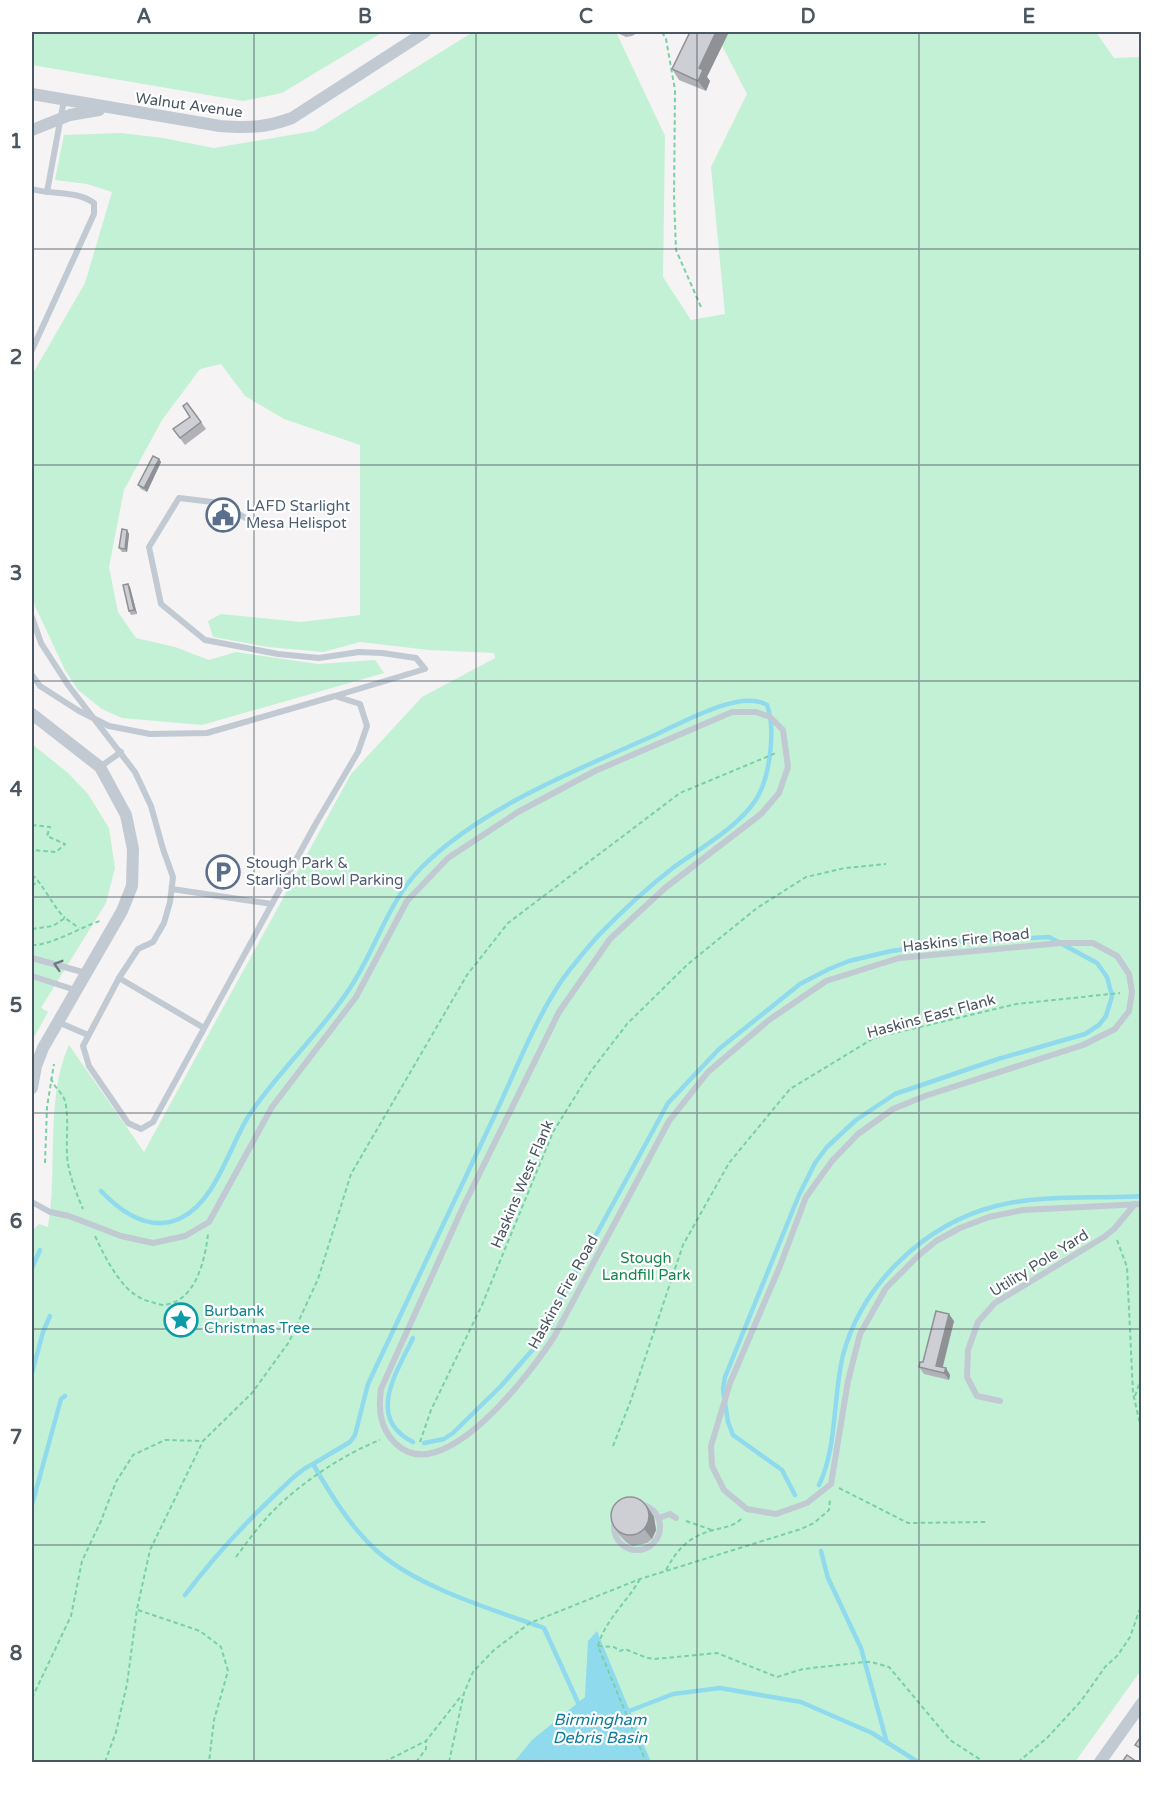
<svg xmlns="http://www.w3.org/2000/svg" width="1173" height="1794" viewBox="0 0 1173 1794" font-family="'Varela Round',sans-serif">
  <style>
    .green { fill: #c3f1d5 }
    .water { fill: #90daee }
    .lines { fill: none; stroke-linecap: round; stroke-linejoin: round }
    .stream { stroke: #90daee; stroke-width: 4.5 }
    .path { stroke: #7ad0a6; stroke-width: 2; stroke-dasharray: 4.5 3; stroke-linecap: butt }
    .lane { stroke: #c1cad2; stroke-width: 6 }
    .street { stroke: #c1cad2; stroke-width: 12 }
    .wall { fill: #b0b2b7 }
    .shaded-wall { fill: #909195 }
    .building { fill: #cdcfd5; stroke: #909195; stroke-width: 1.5 }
    .oneway { stroke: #6e7983 }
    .grid { fill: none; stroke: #4a5661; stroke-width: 1.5; stroke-opacity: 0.55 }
    .labels { text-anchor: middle; stroke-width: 4.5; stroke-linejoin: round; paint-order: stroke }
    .street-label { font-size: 15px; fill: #4a5661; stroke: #fff }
    .service-label { font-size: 15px; fill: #4e5e75; stroke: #fff; text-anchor: start }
    .park-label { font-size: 15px; fill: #17864f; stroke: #fff }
    .culture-label { font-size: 15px; fill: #0d838f; stroke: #fff; text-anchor: start }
    .water-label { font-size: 16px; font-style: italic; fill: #0c7c9b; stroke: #fff }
    .neatline { fill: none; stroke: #4a5661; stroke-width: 2 }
    .grid-label { font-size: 20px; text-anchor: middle; font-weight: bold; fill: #4a5661 }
  </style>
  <rect width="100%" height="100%" fill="#f5f3f3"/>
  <g class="green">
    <polygon points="32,32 383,32 282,93 243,101 32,65"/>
    <path d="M473,32H616L665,136L663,277L691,320L725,314L711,167L747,94L715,32H1096L1114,58L1141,57L1142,1669L1075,1762H32V1231L39,1224L48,1227C58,1171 45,1097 69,1045L144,1152L351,774L422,697L495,658L494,653L429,650L360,642L323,652L268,647L213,637L208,621L221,614L301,622L360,615V445L284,419L245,396L221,364L200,369L162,420L124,490L109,567L118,612L136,638L175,647L209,660L236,652L318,664L375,660L384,673L202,725L122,718L102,709L78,690L65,670L35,606L32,593V375L85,283L112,192L87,184L55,180L64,135L121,133L163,138L214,148L314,131Z"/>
    <polygon points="32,744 68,773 88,794 109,828 115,868 106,903 41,1008 48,1012 32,1041"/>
  </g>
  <polygon class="water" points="597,1631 651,1762 514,1762 532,1740 585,1697 588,1641"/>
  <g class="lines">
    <g class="stream">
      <path d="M101,1191C122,1213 150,1233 181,1218C215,1202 229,1148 248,1117C278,1071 320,1034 350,988C376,949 388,901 422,867C482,807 579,769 655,735C682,723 740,689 767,705C776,730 770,779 755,801C738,827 699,849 674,867C647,888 621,912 597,937C584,952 571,967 560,983C532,1026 514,1075 492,1121C451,1209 409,1296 368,1384L355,1435L350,1442L313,1464"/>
      <polyline points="32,1268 40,1250"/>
      <path d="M413,1338C397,1372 365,1418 413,1442"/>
      <polyline points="32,1373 43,1332 50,1316"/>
      <polyline points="424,1443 444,1439 453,1433 501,1386 535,1347 668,1103 719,1049 800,984 829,969 849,961 891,951 956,942 1049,937 1097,963 1107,977 1112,996 1106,1016 1099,1025 1085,1034 998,1059 895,1094 856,1120 827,1147 815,1163 799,1195 725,1377 723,1389 728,1422 733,1435 782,1470 795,1495"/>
      <path d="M819,1485C837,1449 833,1396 843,1355C862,1284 925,1224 996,1206C1043,1194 1094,1199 1142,1196"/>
      <polyline points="32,1505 61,1399 65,1396"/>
      <polyline points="821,1551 828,1578 861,1648 887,1743"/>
      <path d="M185,1595C213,1558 243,1525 277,1493C288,1483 299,1470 313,1464C331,1495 351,1528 378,1552C420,1588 491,1609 544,1628L580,1707"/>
      <polyline points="624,1713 673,1694 720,1688 801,1702 872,1733 918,1762"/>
    </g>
    <g class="path">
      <polyline points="662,32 666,39 675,90 674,196 676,250 701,307"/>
      <polyline points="32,825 50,827 47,836 65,844 56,852 32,850"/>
      <path d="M32,875C42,882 53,907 65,918"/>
      <polyline points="32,886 38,881"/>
      <polyline points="32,929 53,926 65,918 79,928"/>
      <path d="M32,945C50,946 81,927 100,921"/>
      <path d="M51,1078C54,1089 65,1093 66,1106C69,1125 65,1145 68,1164C71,1180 77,1195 83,1209"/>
      <polyline points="45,1163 47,1107 54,1064"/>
      <path d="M95,1236C104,1255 113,1273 127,1288C133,1294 142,1300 151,1302C155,1303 160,1305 164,1305C196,1301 205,1260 208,1234"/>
      <polyline points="1117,1240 1127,1267 1133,1393 1142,1433"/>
      <polyline points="1135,1396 1142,1376"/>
      <polyline points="420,1442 431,1410 482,1305 553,1132 591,1071 627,1024 688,964 757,908 806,877 845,868 886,864"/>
      <polyline points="613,1446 631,1400 683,1245 729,1163 790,1089 874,1038 1016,1004 1120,993"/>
      <polyline points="839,1488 908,1523 986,1522"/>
      <polyline points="686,1521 712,1530"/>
      <path d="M236,1557C248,1541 260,1524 274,1510C302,1482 344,1454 380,1440"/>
      <path d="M666,1570C677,1550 687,1538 710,1531C723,1527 733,1528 743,1517"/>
      <path d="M640,1579C627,1602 605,1620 598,1646L646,1762"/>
      <polyline points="138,1610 200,1631 221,1647 228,1671 214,1720 209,1762"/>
      <polyline points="598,1646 614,1647 620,1651 625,1649 647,1658 655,1659 717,1653 777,1677 803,1669 865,1662 871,1662 889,1667 950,1740 984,1762"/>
      <polyline points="32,1698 71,1616 82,1561 101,1521 116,1482 133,1455 165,1440 203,1441"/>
      <polyline points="105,1762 116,1732 127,1684 137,1609 150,1550 203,1441 252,1393 289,1342 318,1279 351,1174 467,975 508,923 680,793 776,753"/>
      <polyline points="384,1762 426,1741 462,1695"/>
      <polyline points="416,1762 426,1749 426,1741"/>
      <polyline points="449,1762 464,1693 473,1672 494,1650 530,1623 640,1579 801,1529 814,1523 829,1510 830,1499"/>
      <polyline points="1018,1762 1047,1738 1081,1701 1105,1667 1118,1655 1130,1637 1142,1603"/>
    </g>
    <g class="lane">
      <path d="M32,189C52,195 76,190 94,203V214L32,350"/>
      <polyline points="47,192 64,100"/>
      <polyline points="257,525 221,503 179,498 149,547 161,604 205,640 278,654 319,658 359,652 382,653 416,658 425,669 335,696"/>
      <polyline points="32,617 41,643 68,685 135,772 151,806 163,849 173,877 170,902 164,923 153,942 138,949 119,978 83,1046 89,1066 128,1123 141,1129 153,1122 315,825 358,752 367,726 360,704 335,696 207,733 150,734 109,726 79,711 40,686 32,675"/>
      <polyline points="100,767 121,752"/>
      <polyline points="172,889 272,904"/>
      <polyline points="32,958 86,973"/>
      <polyline points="32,976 75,990"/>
      <polyline points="119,978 204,1028"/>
      <polyline points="58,1022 88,1035"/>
      <path d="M32,1202L50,1212L69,1216L121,1236L153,1243L185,1236L209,1222L272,1107L356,997L407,901L448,858L518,812L595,771L732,712H756L770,717L783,730L788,767L779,793L761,814L665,888L610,939L559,1012L463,1207L381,1389C378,1411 380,1428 396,1444C444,1489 531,1372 554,1337L669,1121L708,1072L769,1020L826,981L899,958L1061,943H1093L1117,956L1129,974L1132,992L1129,1011L1115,1029L1083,1045L925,1096L893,1109L858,1134L832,1161L806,1197L780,1266L730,1383L711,1446L712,1466L724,1490L747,1509L776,1514L807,1503L831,1484L848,1381L860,1334L886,1288L918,1256L936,1241L960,1228L989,1217L1023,1210L1142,1204"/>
      <polyline points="1000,1401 977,1396 967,1377 968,1350 978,1322 995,1303 1104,1237 1114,1229 1135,1204"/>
      <circle cx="637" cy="1527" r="23"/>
      <polyline points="659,1518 670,1514 676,1518"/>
    </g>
    <g class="street">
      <path d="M32,94L220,126C248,128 265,128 292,118L425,32"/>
      <polyline points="32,130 70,115 99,110"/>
      <polyline points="32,714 100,767 126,815 133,849 132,886 122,911 43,1048 36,1066 32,1088"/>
      <polyline points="1100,1762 1142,1703"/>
    </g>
  </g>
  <g class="wall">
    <polygon points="615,32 639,32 632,36 626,37"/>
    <polygon points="672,69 707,77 710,81 706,91 679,80"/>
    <polygon points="190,417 201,422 206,429 185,445 173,429"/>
    <polygon points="159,459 161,462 147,492 141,489 138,485"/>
    <polygon points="127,530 129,534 127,552 122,552 119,548"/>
    <polygon points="128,584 130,587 137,614 131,615 129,611"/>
    <polygon points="954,1321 943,1367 946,1368 950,1375 949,1380 924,1374 919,1367 923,1362"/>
    <polygon points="647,1506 654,1517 656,1530 652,1539 647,1543 633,1546 627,1543 620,1536 613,1526"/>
  </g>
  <g class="shaded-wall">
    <polygon points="716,32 729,32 707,77 710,81 706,91 698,81 699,68"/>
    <polygon points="159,459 161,462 147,492 144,488"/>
    <polygon points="127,530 129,534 127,552 125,549"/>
    <polygon points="128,584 130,587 137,614 134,610"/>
    <polygon points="949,1314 954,1321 941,1373 936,1366"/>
    <polygon points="946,1368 950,1375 949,1380 944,1373"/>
    <polygon points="647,1506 654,1517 656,1530 652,1539 644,1529"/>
  </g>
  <g class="building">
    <polygon points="690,32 716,32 699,68 703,70 698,81 672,69"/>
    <polygon points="187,403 201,422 180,438 173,429 190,417 183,406"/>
    <polygon points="153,456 159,459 144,488 138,485"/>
    <polygon points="122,529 127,530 125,549 119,548"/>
    <polygon points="128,584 134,610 129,611 123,585"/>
    <polygon points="936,1311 949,1314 936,1366 946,1368 944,1373 919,1367 920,1362 923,1362"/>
    <circle cx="630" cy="1516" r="19"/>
    <polygon points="1142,1735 1142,1749 1135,1745"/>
    <polygon points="1127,1755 1137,1762 1122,1762"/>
  </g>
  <defs><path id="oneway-chevron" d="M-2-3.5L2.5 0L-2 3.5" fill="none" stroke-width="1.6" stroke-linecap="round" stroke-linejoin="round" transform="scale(1.5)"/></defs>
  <use class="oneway" href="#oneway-chevron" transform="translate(58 965) rotate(-163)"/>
  <path class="grid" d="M254,32V1762M476,32V1762M697,32V1762M919,32V1762M32,249H1142M32,465H1142M32,681H1142M32,897H1142M32,1113H1142M32,1329H1142M32,1545H1142"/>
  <defs>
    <symbol id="civic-ring" viewBox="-11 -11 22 22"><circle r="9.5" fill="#fff" stroke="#5c6f8a" stroke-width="1.5"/><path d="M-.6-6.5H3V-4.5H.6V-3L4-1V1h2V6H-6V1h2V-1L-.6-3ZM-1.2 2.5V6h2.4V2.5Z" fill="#5c6f8a"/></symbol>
    <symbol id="parking-ring" viewBox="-11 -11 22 22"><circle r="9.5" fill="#fff" stroke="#5c6f8a" stroke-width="1.5"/><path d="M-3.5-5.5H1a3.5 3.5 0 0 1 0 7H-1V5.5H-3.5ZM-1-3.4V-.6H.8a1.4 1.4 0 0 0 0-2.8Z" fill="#5c6f8a"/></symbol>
    <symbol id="sight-ring" viewBox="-11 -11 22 22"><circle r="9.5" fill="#fff" stroke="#0f9aa8" stroke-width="1.5"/><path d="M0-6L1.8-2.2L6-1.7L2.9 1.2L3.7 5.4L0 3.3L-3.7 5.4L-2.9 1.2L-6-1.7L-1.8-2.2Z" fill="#0f9aa8"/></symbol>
  </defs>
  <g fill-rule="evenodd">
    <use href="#civic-ring" x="204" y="496" width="38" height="38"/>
    <use href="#parking-ring" x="204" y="853" width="38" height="38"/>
    <use href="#sight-ring" x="162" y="1301" width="38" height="38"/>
  </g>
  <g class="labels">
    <g class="street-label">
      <text transform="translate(189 105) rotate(8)" y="5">Walnut Avenue</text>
      <text transform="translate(966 940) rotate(-6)" y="5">Haskins Fire Road</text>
      <text transform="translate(931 1016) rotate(-15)" y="5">Haskins East Flank</text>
      <text transform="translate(522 1184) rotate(-67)" y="5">Haskins West Flank</text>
      <text transform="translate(1039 1263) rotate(-32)" y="5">Utility Pole Yard</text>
      <text transform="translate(563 1292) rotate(-61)" y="5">Haskins Fire Road</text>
    </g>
    <g class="service-label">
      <text x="246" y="511">LAFD Starlight<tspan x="246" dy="17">Mesa Helispot</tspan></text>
      <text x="246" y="868">Stough Park &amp;<tspan x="246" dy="17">Starlight Bowl Parking</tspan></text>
    </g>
    <g class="park-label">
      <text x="646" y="1263">Stough<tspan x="646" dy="17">Landfill Park</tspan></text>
    </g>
    <g class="culture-label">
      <text x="204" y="1316">Burbank<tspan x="204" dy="17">Christmas Tree</tspan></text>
    </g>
    <g class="water-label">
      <text x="600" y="1725">Birmingham<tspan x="600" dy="18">Debris Basin</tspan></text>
    </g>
  </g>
  <rect width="1173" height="1794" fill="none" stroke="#ffffff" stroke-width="66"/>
  <rect x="33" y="33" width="1107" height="1728" class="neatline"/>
  <g class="grid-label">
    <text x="144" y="23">A</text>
    <text x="365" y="23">B</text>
    <text x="586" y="23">C</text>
    <text x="808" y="23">D</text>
    <text x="1029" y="23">E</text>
    <text x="16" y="148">1</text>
    <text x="16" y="364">2</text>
    <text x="16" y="580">3</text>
    <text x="16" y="796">4</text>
    <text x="16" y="1012">5</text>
    <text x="16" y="1228">6</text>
    <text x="16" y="1444">7</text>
    <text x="16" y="1660">8</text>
  </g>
</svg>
